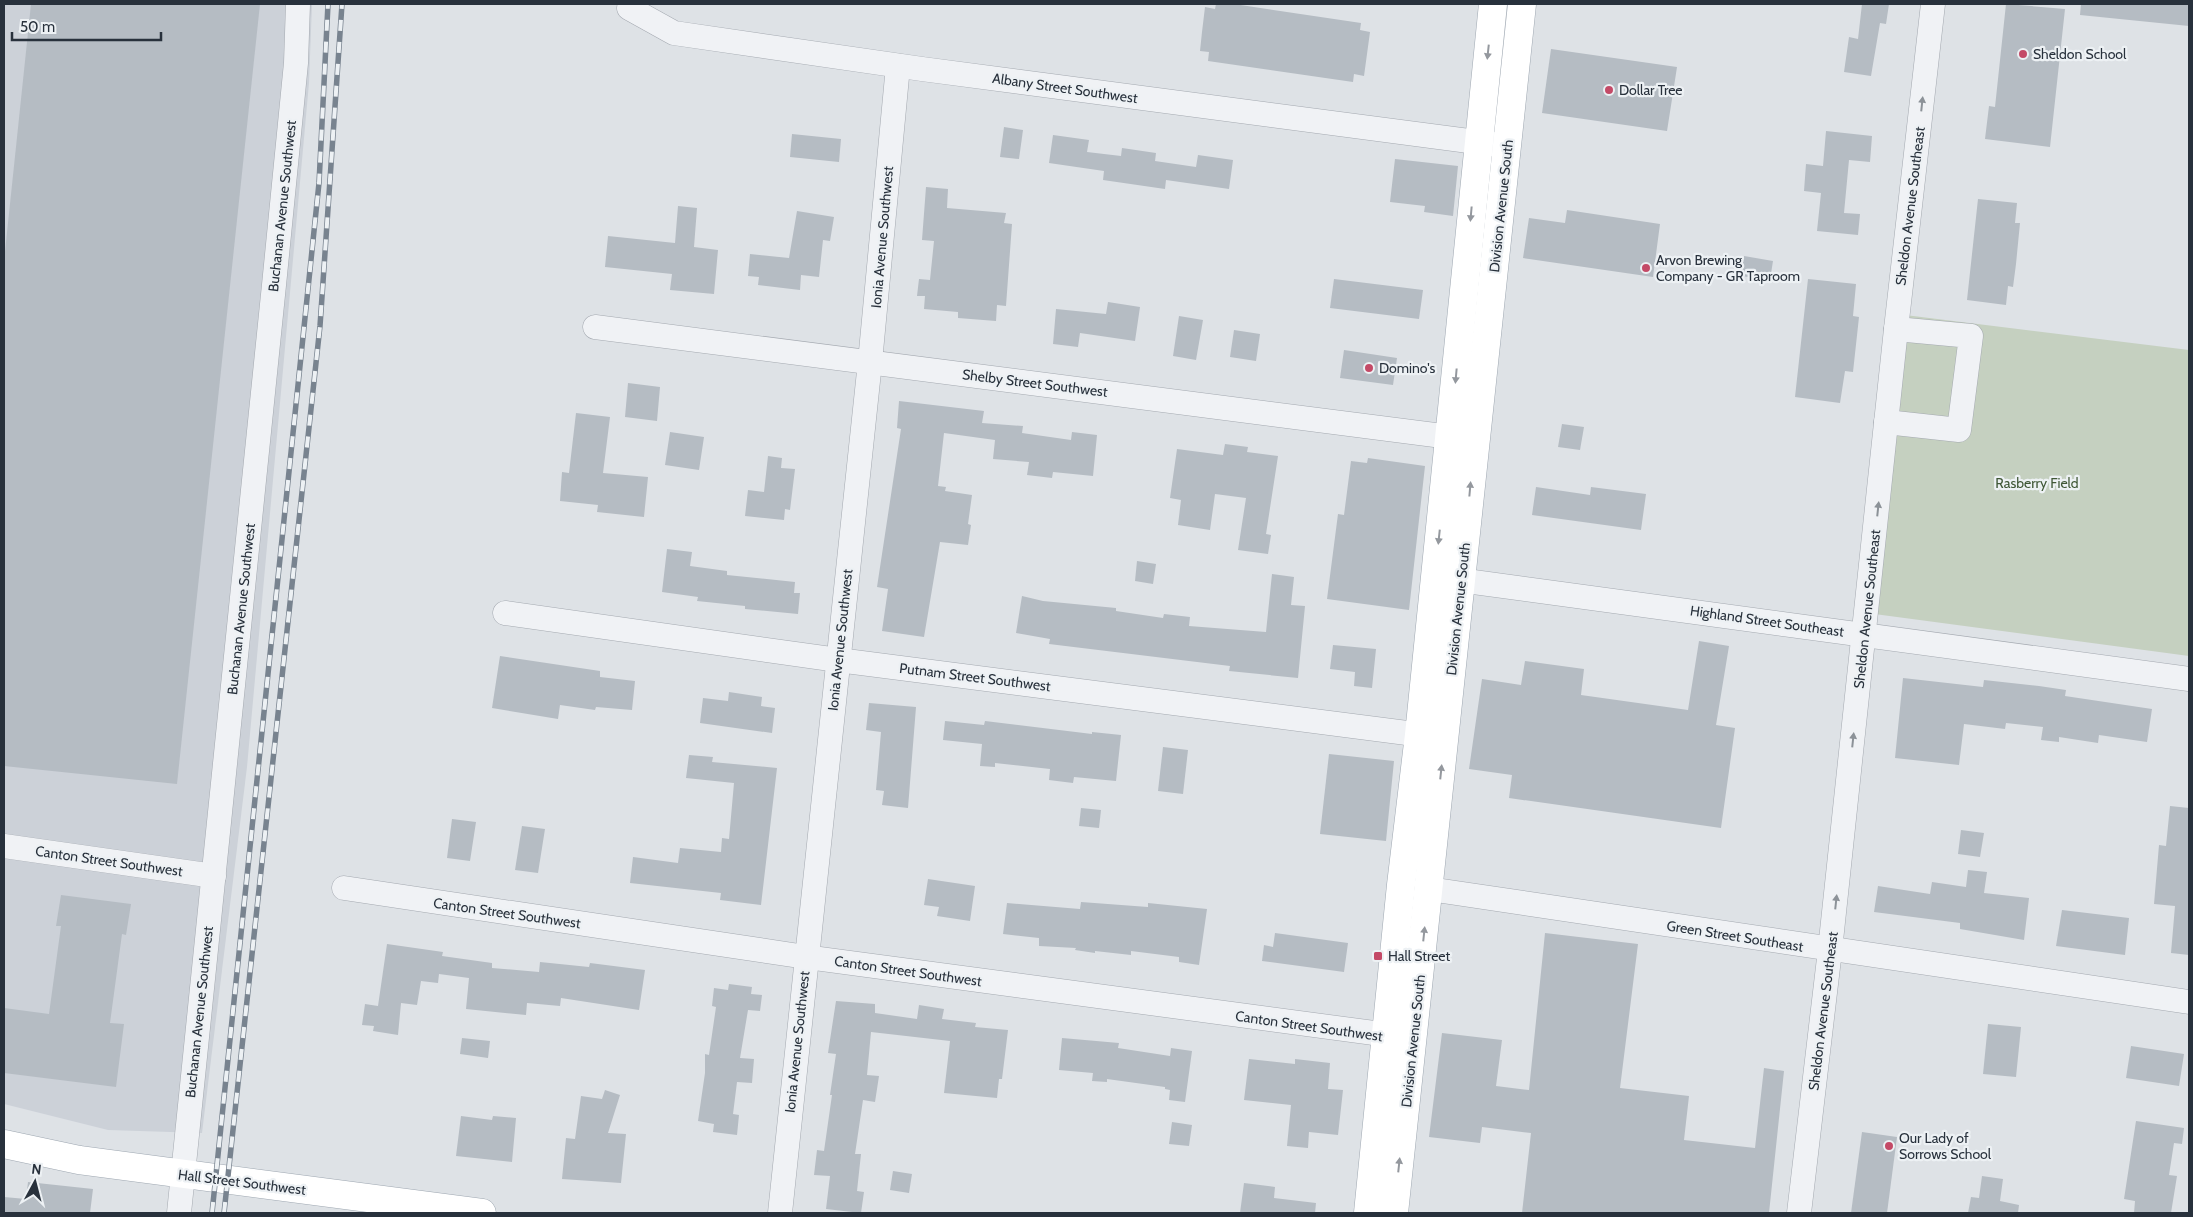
<svg xmlns="http://www.w3.org/2000/svg" width="2193" height="1217" viewBox="0 0 2193 1217" font-family="Cabin,sans-serif">
  <style>
    .built { fill: #ccd1d8 }
    .green { fill: #c5d0c0 }
    .building { fill: #b5bcc3 }
    .lines { fill: none; stroke-linecap: round; stroke-linejoin: round }
    .minor-casing { stroke: #a4a9b0; stroke-width: 25 }
    .major-casing { stroke: #9ea7b1; stroke-width: 29 }
    .minor { stroke: #f0f2f5; stroke-width: 24 }
    .major { stroke: #fff; stroke-width: 28 }
    .rail-casing { stroke: #78838f; stroke-width: 5.5 }
    .rail { stroke: #edf1f4; stroke-width: 4; stroke-dasharray: 11; stroke-linecap: butt }
    .oneway { fill: #94989e }
    .oneway2 { fill: #8c9298 }
    .poi-dot { fill: #c44a67; stroke: #edf1f4; stroke-width: 2 }
    .labels { text-anchor: middle; stroke-width: 4.5; stroke-linejoin: round; paint-order: stroke }
    .poi-label { font-size: 14px; fill: #28313c; stroke: #edf1f4; text-anchor: start }
    .street-label { font-size: 14px; fill: #28313c; stroke: #edf1f4 }
    .park-label { font-size: 14px; fill: #3f5736; stroke: #edf1f4 }
  </style>
  <rect width="100%" height="100%" fill="#dee2e6"/>
  <polygon class="built" points="4,4 312,4 309,83 247,767 202,1133 108,1130 4,1104"/>
  <polygon class="green" points="1897,314 2189,350 2189,656 1867,613"/>
  <g class="building">
    <polygon points="31,4 260,4 177,784 4,766 4,261"/>
    <polygon points="1216,4 1234,4 1361,23 1360,30 1370,32 1364,76 1354,74 1353,82 1208,61 1209,52 1200,51 1202,32 1205,7 1215,9"/>
    <polygon points="1862,4 1889,4 1886,24 1880,23 1871,76 1844,72 1849,37 1858,39"/>
    <polygon points="2006,4 2065,9 2050,147 1985,139 1989,106 1995,107"/>
    <polygon points="2081,4 2189,4 2189,26 2080,15"/>
    <polygon points="1551,49 1677,67 1667,131 1542,113"/>
    <polygon points="1004,127 1023,130 1019,159 1000,157"/>
    <polygon points="1826,131 1872,136 1870,162 1849,160 1844,213 1860,214 1858,235 1817,231 1821,193 1804,191 1806,164 1823,166"/>
    <polygon points="792,134 841,139 839,162 790,157"/>
    <polygon points="1053,135 1089,140 1087,152 1121,156 1122,148 1156,153 1155,161 1196,167 1198,155 1233,160 1229,189 1166,180 1165,189 1103,180 1104,171 1049,163"/>
    <polygon points="1395,159 1458,166 1453,216 1424,212 1425,206 1390,202"/>
    <polygon points="926,187 948,189 947,208 1006,213 1004,223 1012,224 1006,306 997,305 996,321 958,318 958,312 924,309 925,296 917,296 919,279 930,280 934,241 922,240"/>
    <polygon points="1978,199 2017,203 2015,223 2020,223 2016,264 2013,287 2008,286 2006,305 1967,300"/>
    <polygon points="678,206 697,208 694,247 718,250 714,294 670,290 672,274 605,267 608,236 675,243"/>
    <polygon points="1567,210 1660,224 1653,277 1523,258 1529,218 1565,223"/>
    <polygon points="797,211 834,217 830,241 823,240 819,277 801,275 800,290 758,285 759,277 748,276 750,254 789,258"/>
    <polygon points="1744,256 1773,261 1770,280 1741,276"/>
    <polygon points="1334,279 1423,290 1419,319 1330,308"/>
    <polygon points="1808,279 1856,284 1853,316 1859,317 1853,372 1845,371 1840,403 1795,397"/>
    <polygon points="1108,302 1140,307 1135,341 1080,333 1078,347 1053,344 1056,309 1106,314"/>
    <polygon points="1179,316 1203,320 1196,360 1173,356"/>
    <polygon points="1234,330 1260,334 1256,361 1230,357"/>
    <polygon points="1344,350 1397,358 1393,385 1340,378"/>
    <polygon points="628,383 660,387 657,421 625,417"/>
    <polygon points="899,401 984,411 982,423 1023,426 1022,433 1071,440 1072,432 1097,435 1093,476 1053,472 1052,478 1027,475 1029,462 993,459 995,440 944,433 938,486 946,487 945,491 972,495 968,524 971,525 968,545 940,542 924,637 882,631 888,589 877,587 901,429 897,428"/>
    <polygon points="576,413 610,417 603,473 648,477 644,517 597,512 598,505 560,501 562,472 569,473"/>
    <polygon points="1562,424 1584,427 1580,450 1558,447"/>
    <polygon points="670,432 704,437 699,470 665,465"/>
    <polygon points="1225,444 1248,447 1247,452 1278,456 1266,534 1271,535 1268,554 1238,550 1246,498 1215,494 1210,530 1178,525 1181,500 1170,498 1177,449 1223,455"/>
    <polygon points="768,456 782,458 781,468 795,469 790,510 785,509 784,520 745,516 748,490 764,492"/>
    <polygon points="1368,458 1425,466 1409,610 1327,599 1338,514 1344,515 1351,461 1367,463"/>
    <polygon points="1536,487 1590,495 1591,487 1646,494 1641,530 1532,515"/>
    <polygon points="667,549 692,552 690,566 727,571 727,575 795,582 794,593 800,593 798,614 745,609 745,606 697,601 698,597 662,592"/>
    <polygon points="1137,561 1156,564 1153,584 1135,581"/>
    <polygon points="1272,574 1294,577 1291,605 1305,606 1298,678 1229,671 1230,666 1049,644 1050,639 1016,633 1022,596 1043,601 1116,608 1116,611 1163,618 1164,614 1190,617 1189,626 1266,632"/>
    <polygon points="1699,641 1729,646 1716,725 1735,728 1721,828 1509,798 1512,775 1469,769 1482,679 1521,685 1525,661 1584,669 1581,695 1688,710"/>
    <polygon points="1333,645 1376,649 1372,688 1354,686 1355,672 1330,669"/>
    <polygon points="500,656 600,671 600,677 635,681 632,710 596,707 595,710 560,705 558,719 492,708"/>
    <polygon points="1903,678 1983,687 1984,680 2039,686 2066,690 2065,696 2152,709 2147,742 2099,735 2098,743 2059,737 2059,742 2041,740 2043,727 2006,723 2005,729 1964,724 1959,765 1895,758"/>
    <polygon points="729,692 762,697 761,706 775,708 772,733 700,723 703,698 728,701"/>
    <polygon points="869,703 916,707 908,808 882,805 884,791 876,790 881,732 866,730"/>
    <polygon points="945,721 984,725 985,721 1092,734 1092,732 1121,735 1116,781 1074,777 1073,783 1049,780 1050,769 995,763 995,767 980,766 982,744 943,740"/>
    <polygon points="1163,747 1188,750 1183,794 1158,791"/>
    <polygon points="1329,754 1394,761 1386,841 1320,834"/>
    <polygon points="689,755 713,757 712,762 777,768 761,905 720,900 721,893 630,883 633,857 678,863 680,848 721,852 722,838 729,839 734,783 686,778"/>
    <polygon points="2170,806 2189,808 2189,955 2171,953 2175,906 2154,904 2159,845 2166,846"/>
    <polygon points="1081,808 1101,810 1099,828 1079,826"/>
    <polygon points="452,819 476,822 470,861 447,858"/>
    <polygon points="522,826 545,829 538,873 515,870"/>
    <polygon points="1961,830 1984,833 1980,857 1958,854"/>
    <polygon points="1968,870 1987,872 1984,893 2029,898 2024,940 1960,929 1960,923 1874,912 1878,886 1930,894 1932,882 1966,887"/>
    <polygon points="928,879 975,886 970,921 937,916 939,907 924,905"/>
    <polygon points="61,895 131,904 126,935 122,934 110,1023 124,1024 116,1087 4,1073 4,1008 49,1014 61,926 56,926"/>
    <polygon points="1081,902 1148,907 1148,903 1207,909 1199,965 1179,962 1179,957 1131,951 1131,955 1095,951 1095,953 1075,950 1076,948 1039,946 1039,938 1003,934 1007,903 1080,909"/>
    <polygon points="2062,910 2129,918 2125,955 2056,946"/>
    <polygon points="1275,933 1348,943 1344,972 1262,961 1264,945 1273,947"/>
    <polygon points="1545,933 1638,944 1620,1088 1689,1096 1684,1140 1755,1148 1764,1068 1784,1071 1769,1213 1522,1213 1531,1133 1482,1127 1480,1143 1429,1137 1442,1033 1502,1040 1496,1086 1529,1090"/>
    <polygon points="387,944 443,952 442,956 492,963 492,968 539,972 540,962 589,967 590,963 645,970 639,1010 561,998 560,1006 527,1003 526,1015 466,1009 469,978 439,974 438,983 421,981 417,1005 401,1003 398,1035 373,1031 374,1026 362,1025 365,1004 378,1006"/>
    <polygon points="729,984 752,987 751,994 762,995 760,1011 748,1010 740,1058 754,1059 752,1083 737,1082 733,1114 739,1115 737,1135 713,1132 714,1124 698,1121 705,1073 705,1054 709,1055 716,1007 712,1006 714,988 728,990"/>
    <polygon points="836,1001 875,1004 875,1013 917,1019 919,1005 944,1009 942,1019 976,1023 975,1027 1008,1030 1002,1079 999,1079 997,1098 944,1093 950,1041 871,1032 867,1075 879,1076 875,1102 863,1100 855,1154 861,1154 857,1191 864,1192 861,1213 826,1209 830,1176 814,1175 817,1150 824,1151 832,1095 830,1095 836,1054 828,1053"/>
    <polygon points="1988,1024 2021,1027 2016,1077 1983,1074"/>
    <polygon points="462,1038 490,1041 488,1058 460,1054"/>
    <polygon points="1062,1038 1119,1043 1118,1048 1170,1056 1171,1048 1192,1051 1185,1102 1169,1100 1170,1090 1165,1089 1165,1087 1107,1079 1107,1082 1092,1081 1093,1073 1059,1070"/>
    <polygon points="2131,1046 2184,1054 2179,1086 2126,1078"/>
    <polygon points="1249,1059 1295,1064 1295,1059 1330,1063 1328,1089 1343,1090 1338,1135 1309,1132 1308,1148 1287,1146 1291,1105 1244,1100"/>
    <polygon points="605,1090 620,1095 608,1133 626,1134 621,1183 562,1179 566,1138 575,1139 581,1096 602,1099"/>
    <polygon points="461,1116 492,1120 493,1116 516,1118 512,1162 456,1156"/>
    <polygon points="2136,1121 2184,1128 2182,1144 2174,1143 2169,1175 2177,1176 2171,1213 2134,1213 2135,1201 2124,1199"/>
    <polygon points="1172,1122 1192,1125 1189,1146 1169,1144"/>
    <polygon points="1862,1132 1897,1137 1887,1213 1851,1213"/>
    <polygon points="893,1171 912,1174 909,1193 890,1190"/>
    <polygon points="1982,1176 2003,1179 2000,1201 2019,1205 2018,1213 1968,1213 1971,1197 1979,1198"/>
    <polygon points="28,1182 93,1189 90,1213 4,1213 4,1197 26,1199"/>
    <polygon points="1244,1183 1275,1187 1274,1198 1316,1203 1315,1213 1240,1213"/>
  </g>
  <g class="lines">
    <defs>
      <g id="minor">
        <polyline points="629,8 674,33 922,69 1507,146"/>
        <polyline points="595,327 1466,439"/>
        <polyline points="1886,422 1959,430 1971,336 1896,329"/>
        <polyline points="1444,578 2189,679"/>
        <polyline points="505,613 838,660 1438,737"/>
        <polyline points="4,846 214,876"/>
        <polyline points="344,888 806,957 1404,1037"/>
        <polyline points="1429,889 2189,1002"/>
        <polyline points="179,1213 274,285 296,63 298,4"/>
        <polyline points="780,1213 870,362 898,66"/>
        <polyline points="1799,1213 1830,950 1896,329 1933,4"/>
      </g>
      <g id="major">
        <polyline points="4,1144 79,1160 482,1213"/>
        <polyline points="1368,1213 1401,885 1419,735 1493,4"/>
        <polyline points="1394,1213 1522,4"/>
      </g>
    </defs>
    <use href="#minor" class="minor-casing"/>
    <use href="#major" class="major-casing"/>
    <use href="#minor" class="minor"/>
    <use href="#major" class="major"/>
    <defs>
      <g id="rail">
        <polyline points="212,1213 319,183 328,4"/>
        <polyline points="224,1213 320,326 342,4"/>
      </g>
    </defs>
    <use href="#rail" class="rail-casing"/>
    <use href="#rail" class="rail"/>
  </g>
  <defs><path id="oneway-solid" d="M-6-.8H1V-3.2L6.5 0L1 3.2V.8H-6Z" transform="scale(1.25)"/></defs>
  <g class="oneway">
    <use href="#oneway-solid" transform="translate(1488 52) rotate(96)"/>
    <use href="#oneway-solid" transform="translate(1471 214) rotate(95)"/>
    <use href="#oneway-solid" transform="translate(1456 376) rotate(95)"/>
    <use href="#oneway-solid" transform="translate(1470 489) rotate(-85)"/>
    <use href="#oneway-solid" transform="translate(1439 537) rotate(96)"/>
    <use href="#oneway-solid" transform="translate(1441 772) rotate(-84)"/>
    <use href="#oneway-solid" transform="translate(1424 934) rotate(-84)"/>
    <use href="#oneway-solid" transform="translate(1399 1165) rotate(-84)"/>
  </g>
  <g class="oneway2">
    <use href="#oneway-solid" transform="translate(1922 104) rotate(-84)"/>
    <use href="#oneway-solid" transform="translate(1878 509) rotate(-84)"/>
    <use href="#oneway-solid" transform="translate(1853 740) rotate(-84)"/>
    <use href="#oneway-solid" transform="translate(1836 902) rotate(-84)"/>
  </g>
  <g class="poi-dot">
    <circle cx="2023" cy="54" r="5"/>
    <circle cx="1609" cy="90" r="5"/>
    <circle cx="1646" cy="268" r="5"/>
    <circle cx="1369" cy="368" r="5"/>
    <rect x="1373" y="951" width="10" height="10" rx="2.5"/>
    <circle cx="1889" cy="1146" r="5"/>
  </g>
  <g class="labels">
    <g class="poi-label">
      <text x="2033" y="59">Sheldon School</text>
      <text x="1619" y="95">Dollar Tree</text>
      <text x="1656" y="265">Arvon Brewing<tspan x="1656" dy="16">Company - GR Taproom</tspan></text>
      <text x="1379" y="373">Domino's</text>
      <text x="1388" y="961">Hall Street</text>
      <text x="1899" y="1143">Our Lady of<tspan x="1899" dy="16">Sorrows School</tspan></text>
    </g>
    <g class="street-label">
      <text transform="translate(1065 88) rotate(8)" y="5">Albany Street Southwest</text>
      <text transform="translate(282 206) rotate(-84)" y="5">Buchanan Avenue Southwest</text>
      <text transform="translate(1501 206) rotate(-84)" y="5">Division Avenue South</text>
      <text transform="translate(1910 206) rotate(-83)" y="5">Sheldon Avenue Southeast</text>
      <text transform="translate(882 237) rotate(-85)" y="5">Ionia Avenue Southwest</text>
      <text transform="translate(1035 383) rotate(7)" y="5">Shelby Street Southwest</text>
      <text transform="translate(241 609) rotate(-84)" y="5">Buchanan Avenue Southwest</text>
      <text transform="translate(1458 609) rotate(-84)" y="5">Division Avenue South</text>
      <text transform="translate(1867 609) rotate(-84)" y="5">Sheldon Avenue Southeast</text>
      <text transform="translate(1767 621) rotate(8)" y="5">Highland Street Southeast</text>
      <text transform="translate(840 640) rotate(-84)" y="5">Ionia Avenue Southwest</text>
      <text transform="translate(975 677) rotate(7)" y="5">Putnam Street Southwest</text>
      <text transform="translate(109 861) rotate(8)" y="5">Canton Street Southwest</text>
      <text transform="translate(507 913) rotate(8)" y="5">Canton Street Southwest</text>
      <text transform="translate(1735 936) rotate(9)" y="5">Green Street Southeast</text>
      <text transform="translate(908 971) rotate(8)" y="5">Canton Street Southwest</text>
      <text transform="translate(1823 1011) rotate(-83)" y="5">Sheldon Avenue Southeast</text>
      <text transform="translate(199 1012) rotate(-84)" y="5">Buchanan Avenue Southwest</text>
      <text transform="translate(1309 1026) rotate(8)" y="5">Canton Street Southwest</text>
      <text transform="translate(1413 1041) rotate(-84)" y="5">Division Avenue South</text>
      <text transform="translate(797 1042) rotate(-84)" y="5">Ionia Avenue Southwest</text>
      <text transform="translate(242 1182) rotate(7)" y="5">Hall Street Southwest</text>
    </g>
    <g class="park-label">
      <text x="2037" y="488">Rasberry Field</text>
    </g>
  </g>
  <rect width="2193" height="1217" fill="none" stroke="#28313c" stroke-width="10"/>
  <g transform="translate(35 1182) rotate(7)" stroke="#edf1f4" stroke-width="4" paint-order="stroke">
  <path d="M0-4L9 19L0 12L-9 19Z" fill="#28313c"/>
  <text y="-8" font-size="14" font-weight="bold" text-anchor="middle" fill="#28313c">N</text>
  </g>
  <path d="M12 32v8h149v-8" fill="none" stroke="#28313c" stroke-width="2.5"/>
  <text x="20" y="32" font-size="15" fill="#28313c" stroke="#edf1f4" stroke-width="4" paint-order="stroke">50 m</text>
</svg>
